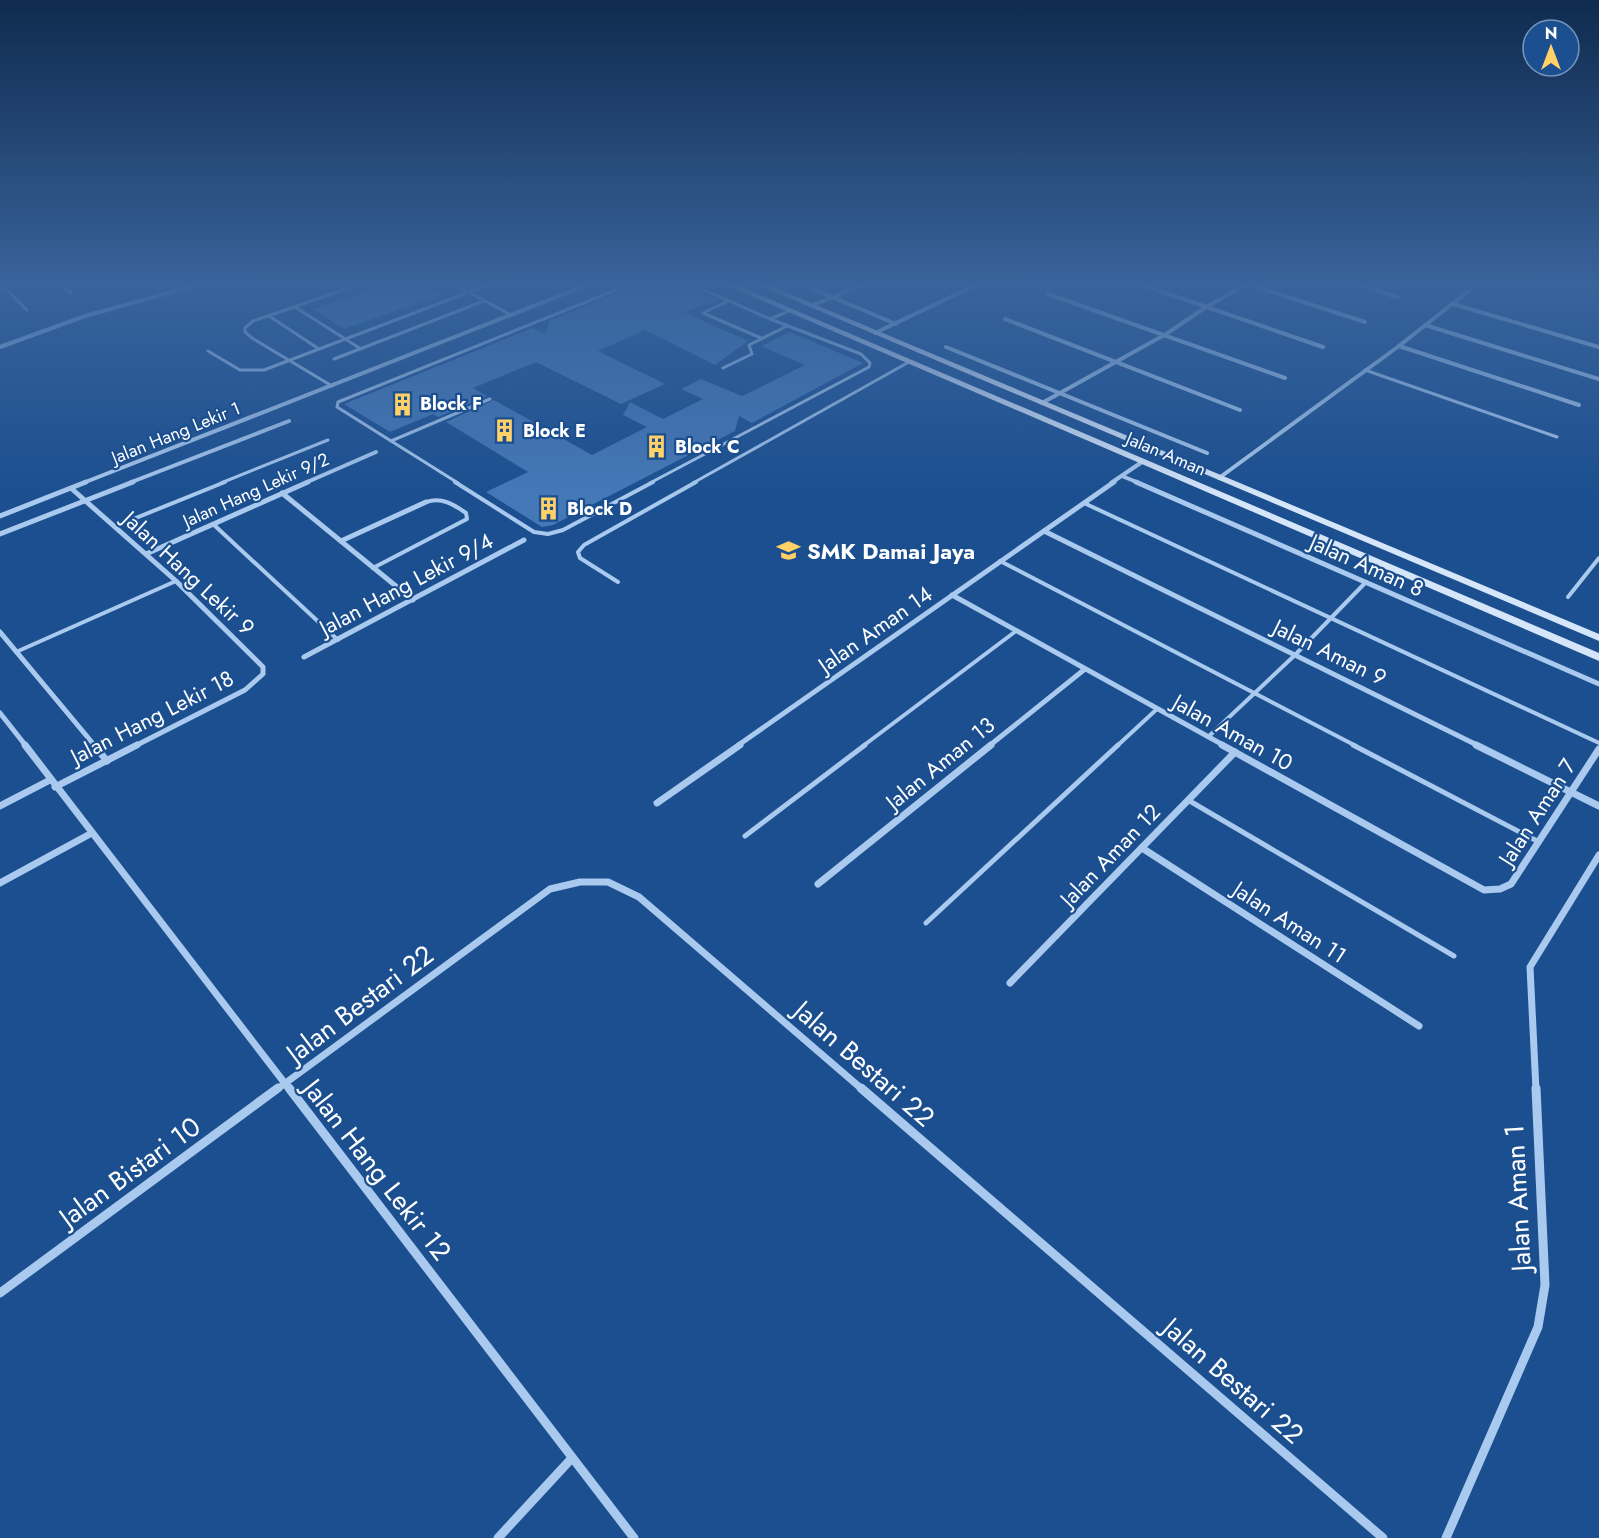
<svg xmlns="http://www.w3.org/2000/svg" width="1599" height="1538" viewBox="0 0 1599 1538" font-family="Jost,sans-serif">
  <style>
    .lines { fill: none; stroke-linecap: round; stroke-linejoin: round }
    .stream { stroke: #9cc4f0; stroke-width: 4 }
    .building { fill: #4478b7 }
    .service-far2 { stroke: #a9c9ee; stroke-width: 3 }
    .service-far1 { stroke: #a9c9ee; stroke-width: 4 }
    .service { stroke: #a9c9ee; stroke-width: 5 }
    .minor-far3 { stroke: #a9c9ee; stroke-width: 4 }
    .minor-far2 { stroke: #a9c9ee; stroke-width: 5 }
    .minor-far1 { stroke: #a9c9ee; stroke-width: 7 }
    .minor { stroke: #a9c9ee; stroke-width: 9 }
    .secondary { fill: #d6e6fa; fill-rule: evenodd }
    .labels { text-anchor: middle; stroke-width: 4.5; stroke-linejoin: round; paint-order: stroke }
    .far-poi-label { font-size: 18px; font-weight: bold; fill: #fff; stroke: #1b4f8f; text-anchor: start }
    .far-street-label { font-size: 18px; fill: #fff; stroke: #1b4f8f }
    .poi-label { font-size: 22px; font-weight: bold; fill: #fff; stroke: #1b4f8f; text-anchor: start }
    .street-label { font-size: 22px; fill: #fff; stroke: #1b4f8f }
    .near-street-label { font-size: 27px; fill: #fff; stroke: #1b4f8f }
  </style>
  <rect width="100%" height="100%" fill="#1b4f8f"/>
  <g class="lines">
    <polyline class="stream" points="0,347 85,316 211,281"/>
  </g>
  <g class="building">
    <polygon points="396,281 418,281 442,295 344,329 313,309"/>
    <polygon points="647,281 677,281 717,300 684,312 748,341 715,365 645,330 598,351 665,384 621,404 536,362 473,388 487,396 438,417 433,414 390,432 344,404 532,328 546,334 549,321"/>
    <polygon points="790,332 863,363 752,423 739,416 735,431 553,525 542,527 486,492 528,472 446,422 494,400 592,455 647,427 623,415 630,402 663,419 703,399 681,389 701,379 742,396 805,365 761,346"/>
  </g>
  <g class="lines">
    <g class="service-far2">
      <polyline points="111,281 113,283"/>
      <polyline points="448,281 511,315"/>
      <polyline points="0,289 7,290 27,310"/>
      <polyline points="728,301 703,313 761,338"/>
      <polyline points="295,307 361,349"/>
      <polyline points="269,316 319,349"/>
      <polyline points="770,319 789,311"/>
      <polyline points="208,351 240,370 264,370 498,281"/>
      <polyline points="334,359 484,301"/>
      <polyline points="723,368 752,354 749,345 787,326"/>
      <polyline points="1365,370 1557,437"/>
      <polyline points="332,386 252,338 245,332 245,328 253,321 370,281"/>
      <polyline points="391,441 490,399"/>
      <polyline points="221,483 328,440"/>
      <polyline points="458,483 337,407 338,402 638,281"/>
      <polyline points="650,483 869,367 870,363 861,354 770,319 684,281"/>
      <polyline points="693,483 909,362"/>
    </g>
    <g class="service-far1">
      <polyline points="455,482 534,532 548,534 563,530 653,482"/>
      <polyline points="1084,503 1599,743"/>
      <polyline points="213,524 338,640"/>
      <polyline points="116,526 225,482"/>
      <polyline points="1000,561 1356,746"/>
      <path d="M373,568L467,519L466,513C453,504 442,497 426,502"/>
      <polyline points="618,582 580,558 578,552 584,545 696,482"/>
      <polyline points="1568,597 1599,558"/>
      <polyline points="16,652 176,581"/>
      <polyline points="1208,737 1295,655 1366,582"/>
      <polyline points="863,746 1016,631"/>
      <polyline points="1117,746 1157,709"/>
    </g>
    <g class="service">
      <polyline points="1353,745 1539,842"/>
      <polyline points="1188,800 1454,956"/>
      <polyline points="745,836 865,745"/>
      <polyline points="926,923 1118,745"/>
    </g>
    <g class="minor-far3">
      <polyline points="56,281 71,293"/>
      <polyline points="794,281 896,324"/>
      <polyline points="1131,281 1323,347"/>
      <polyline points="1239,281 1365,322"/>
      <polyline points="1347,281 1398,297"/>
      <polyline points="1048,294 1285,378"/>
      <polyline points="1453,304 1599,347"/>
      <polyline points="811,306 871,281"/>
      <polyline points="1005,319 1240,410"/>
      <polyline points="1425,325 1599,379"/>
      <polyline points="875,333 984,281"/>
      <polyline points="1399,346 1579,405"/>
      <polyline points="946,347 1207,453"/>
      <polyline points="1042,403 1166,334 1206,307 1252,281"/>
      <polyline points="1122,476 1139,483"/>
      <polyline points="1219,478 1399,346 1481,281"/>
      <polyline points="83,483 597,281"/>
      <polyline points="129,483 289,421"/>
      <polyline points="305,483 376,452"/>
      <polyline points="1111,483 1142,462"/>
    </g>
    <g class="minor-far2">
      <polyline points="1136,482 1599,684"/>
      <polyline points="72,489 176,581 263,667 263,674 245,690 135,746"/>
      <polyline points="282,493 413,600"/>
      <polyline points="0,516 86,482"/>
      <polyline points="1044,531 1479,746"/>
      <polyline points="0,534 133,482"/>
      <polyline points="341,541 426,502"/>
      <polyline points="146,554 308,482"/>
      <polyline points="952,595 1225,746"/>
      <polyline points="0,632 95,746"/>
      <polyline points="304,657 524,540"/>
      <polyline points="0,713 26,746"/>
      <polyline points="737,746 1114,482"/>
      <polyline points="989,746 1085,669"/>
    </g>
    <g class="minor-far1">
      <polyline points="25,745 290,1090"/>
      <polyline points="94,745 107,761"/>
      <polyline points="1222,745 1484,890 1500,889 1511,884 1599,749"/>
      <polyline points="1476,745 1599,806"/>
      <polyline points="55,787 137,745"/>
      <polyline points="657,803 740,745"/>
      <polyline points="0,806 50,780"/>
      <polyline points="1142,848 1419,1026"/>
      <polyline points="0,883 90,834"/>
      <polyline points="818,884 991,745"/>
      <polyline points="1010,983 1235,752"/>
      <polyline points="276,1090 550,889 580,882 608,882 639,897 863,1090"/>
      <polyline points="1536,1090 1530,967 1599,855"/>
    </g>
    <g class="minor">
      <polyline points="289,1088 634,1538"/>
      <polyline points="861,1088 1383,1538"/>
      <polyline points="0,1293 278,1088"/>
      <polyline points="498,1538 572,1458"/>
      <polyline points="1446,1538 1538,1327 1545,1285 1536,1088"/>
    </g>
    <g class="secondary">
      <polygon points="717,281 727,281 1599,653 1599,661"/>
      <polygon points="749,281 759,281 1599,634 1599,641"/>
    </g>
  </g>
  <linearGradient id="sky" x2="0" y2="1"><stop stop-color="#0f2b4f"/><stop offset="0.57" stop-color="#39639b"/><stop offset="1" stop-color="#39639b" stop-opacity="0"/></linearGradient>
  <rect width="1599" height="497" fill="url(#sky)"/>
  <defs>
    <symbol id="building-bare" viewBox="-9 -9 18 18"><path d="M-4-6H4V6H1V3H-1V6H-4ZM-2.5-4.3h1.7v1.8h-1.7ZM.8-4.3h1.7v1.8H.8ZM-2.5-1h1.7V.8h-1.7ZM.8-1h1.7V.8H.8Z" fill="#ffd166" stroke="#1b4f8f" stroke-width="2.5" paint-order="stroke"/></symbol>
    <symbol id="school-bare" viewBox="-9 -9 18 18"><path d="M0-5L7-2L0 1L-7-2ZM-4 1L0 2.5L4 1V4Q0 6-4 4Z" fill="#ffd166" stroke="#1b4f8f" stroke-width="2.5" paint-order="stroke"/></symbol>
  </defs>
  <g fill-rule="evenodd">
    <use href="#building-bare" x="386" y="388" width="33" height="33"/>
    <use href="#building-bare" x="488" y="414" width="33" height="33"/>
    <use href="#building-bare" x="640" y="430" width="33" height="33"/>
    <use href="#building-bare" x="532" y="492" width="33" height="33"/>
    <use href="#school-bare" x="772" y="534" width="33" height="33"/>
  </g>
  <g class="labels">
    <g class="far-poi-label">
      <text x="420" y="410">Block F</text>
      <text x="523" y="437">Block E</text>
      <text x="675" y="453">Block C</text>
      <text x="567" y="515">Block D</text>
    </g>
    <g class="far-street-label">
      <text transform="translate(176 433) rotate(-22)" y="6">Jalan Hang Lekir 1</text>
      <text transform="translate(1166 454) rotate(23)" y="6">Jalan Aman</text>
      <text transform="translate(256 490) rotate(-24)" y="6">Jalan Hang Lekir 9/2</text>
    </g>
    <g class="poi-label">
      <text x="807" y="559">SMK Damai Jaya</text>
    </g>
    <g class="street-label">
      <text transform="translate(1367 565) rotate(24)" y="8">Jalan Aman 8</text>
      <text transform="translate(189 573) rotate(43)" y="8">Jalan Hang Lekir 9</text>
      <text transform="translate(406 584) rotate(-28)" y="8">Jalan Hang Lekir 9/4</text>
      <text transform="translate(875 629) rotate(-35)" y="8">Jalan Aman 14</text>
      <text transform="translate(1330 652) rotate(26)" y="8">Jalan Aman 9</text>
      <text transform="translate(152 717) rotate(-27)" y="8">Jalan Hang Lekir 18</text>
      <text transform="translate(1233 732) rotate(29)" y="8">Jalan Aman 10</text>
      <text transform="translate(940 763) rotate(-39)" y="8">Jalan Aman 13</text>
      <text transform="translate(1537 812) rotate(-57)" y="8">Jalan Aman 7</text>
      <text transform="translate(1110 855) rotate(-46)" y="8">Jalan Aman 12</text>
      <text transform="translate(1290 922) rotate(33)" y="8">Jalan Aman 11</text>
    </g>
    <g class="near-street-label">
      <text transform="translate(360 1004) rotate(-37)" y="9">Jalan Bestari 22</text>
      <text transform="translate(864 1064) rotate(41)" y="9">Jalan Bestari 22</text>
      <text transform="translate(377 1170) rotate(52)" y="9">Jalan Hang Lekir 12</text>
      <text transform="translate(130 1172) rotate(-36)" y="9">Jalan Bistari 10</text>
      <text transform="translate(1518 1198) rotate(-93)" y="9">Jalan Aman 1</text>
      <text transform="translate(1233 1381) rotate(41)" y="9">Jalan Bestari 22</text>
    </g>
  </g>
  <g transform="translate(1551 48)"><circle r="28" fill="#1b4f8f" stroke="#7695bc" stroke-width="1.5"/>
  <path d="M0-4.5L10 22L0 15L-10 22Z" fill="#ffd166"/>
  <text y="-9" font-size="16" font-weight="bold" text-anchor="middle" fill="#ffffff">N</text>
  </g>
</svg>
